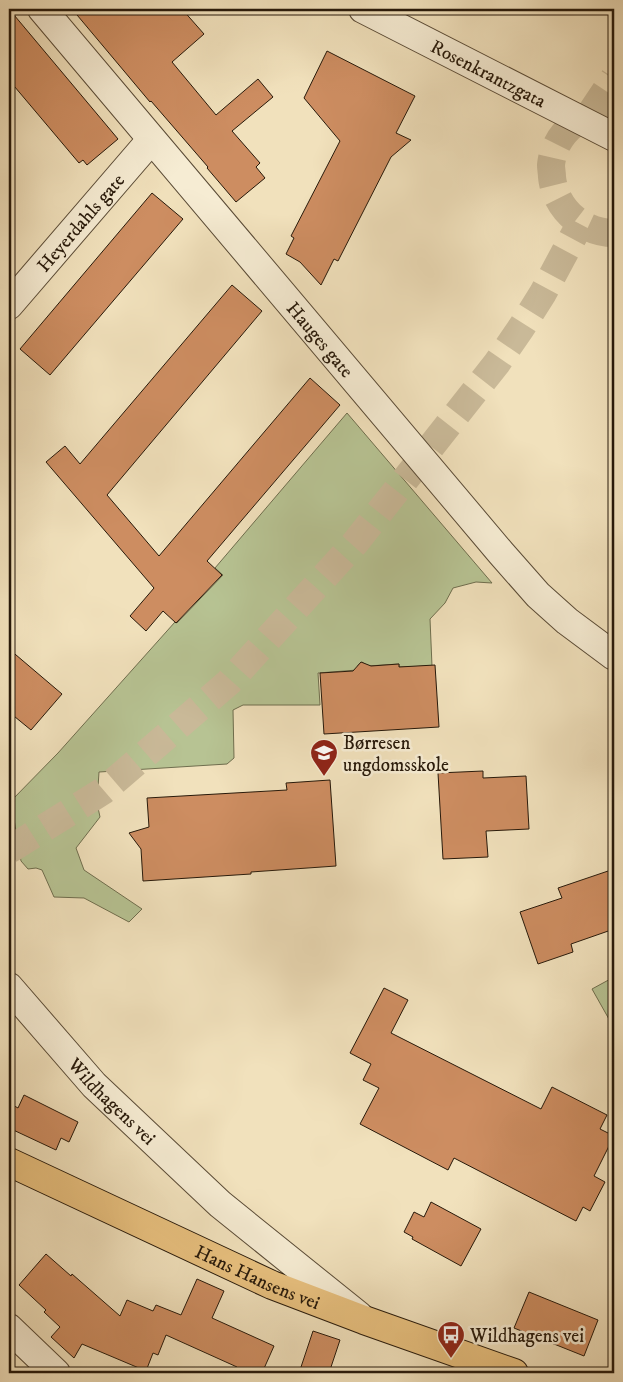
<svg xmlns="http://www.w3.org/2000/svg" width="623" height="1382" viewBox="0 0 623 1382" font-family="'IM FELL DW Pica',serif">
  <style>
    .green { fill: #b7c393; stroke: #6f6e4e }
    .building { fill: #cd8d61; stroke: #27190a }
    .lines { fill: none; stroke-linecap: round; stroke-linejoin: round }
    .major-tunnel { stroke: #c9b998; stroke-width: 28; stroke-dasharray: 28 14; stroke-linecap: butt }
    .minor-casing { stroke: #5a4b36; stroke-width: 30 }
    .major-casing { stroke: #27190a; stroke-width: 30 }
    .minor { stroke: #f6ecd3; stroke-width: 28 }
    .major { stroke: #e8c07e; stroke-width: 28 }
    .labels { text-anchor: middle; stroke-width: 5; stroke-linejoin: round; paint-order: stroke }
    .street-label { font-size: 19px; fill: #27190a; stroke: #f6ecd3 }
    .poi-label { font-size: 19px; fill: #27190a; stroke: #f6ecd3; text-anchor: start }
  </style>
  <rect width="100%" height="100%" fill="#f1e1bc"/>
  <filter id="stains"><feTurbulence type="fractalNoise" baseFrequency=".004" numOctaves="4"/><feColorMatrix values="0 0 0 0 .2 0 0 0 0 .09 0 0 0 0 .02 0 0 0 .5 -.17"/></filter>
  <radialGradient id="worn" r=".72"><stop offset=".6" stop-color="#630" stop-opacity="0"/><stop offset="1" stop-color="#630" stop-opacity=".3"/></radialGradient>
  <g class="green">
    <polygon points="347,413 492,583 476,582 453,588 445,603 430,619 432,666 399,667 399,664 368,666 362,662 358,665 357,670 318,673 320,705 243,705 233,710 234,758 227,764 99,772 97,803 100,817 76,848 84,870 142,909 129,922 84,898 54,897 42,870 36,868 28,869 21,861 11,801 58,753 175,622 177,623 223,575 215,568"/>
    <polygon points="614,977 614,1028 592,989"/>
  </g>
  <g class="building">
    <polygon points="9,9 118,139 87,165 83,160 79,163 9,80"/>
    <polygon points="72,9 182,9 204,34 172,62 216,115 258,79 273,97 232,131 260,163 256,167 265,178 236,202 207,168 208,167 151,101 150,102"/>
    <polygon points="327,51 415,96 396,133 411,140 391,157 338,261 334,259 321,285 300,262 286,254 294,238 291,236 340,141 304,98"/>
    <polygon points="152,193 183,219 50,375 20,349"/>
    <polygon points="232,285 262,311 107,495 159,556 310,378 340,405 207,561 222,575 176,623 163,611 146,631 130,616 154,588 46,462 65,446 80,464"/>
    <polygon points="9,649 62,694 31,730 9,712"/>
    <polygon points="361,662 371,666 399,664 399,667 435,665 439,727 324,734 320,673 353,671"/>
    <polygon points="483,771 483,778 526,776 529,829 486,831 488,857 443,859 438,773"/>
    <polygon points="330,780 336,866 251,872 251,874 143,881 141,849 129,833 149,827 147,798 287,790 286,783"/>
    <polygon points="614,869 614,929 571,944 573,952 538,964 520,912 562,898 558,888"/>
    <polygon points="384,988 408,1000 391,1033 541,1109 552,1087 607,1115 600,1129 614,1136 594,1176 605,1182 590,1211 583,1207 576,1221 454,1158 448,1170 360,1124 379,1088 363,1080 371,1064 350,1053"/>
    <polygon points="24,1095 78,1122 69,1142 61,1138 56,1150 9,1128 9,1103 18,1108"/>
    <polygon points="431,1202 481,1229 461,1266 412,1239 413,1237 404,1232 414,1212 424,1217"/>
    <polygon points="46,1254 71,1276 72,1274 120,1316 127,1300 153,1311 156,1305 181,1315 197,1279 224,1291 212,1318 274,1346 262,1373 234,1373 237,1367 166,1335 158,1355 153,1353 146,1371 82,1344 74,1358 51,1337 60,1327 44,1312 46,1310 19,1285"/>
    <polygon points="529,1292 598,1320 584,1356 514,1328"/>
    <polygon points="313,1331 340,1340 329,1373 299,1373"/>
  </g>
  <g class="lines">
    <g class="major-tunnel">
      <path d="M614,110C583,110 554,133 551,165C551,169 552,173 552,177C555,208 582,233 614,233"/>
      <polyline points="590,114 614,78"/>
      <polyline points="9,850 103,791 229,682 355,543 497,363 521,328 543,293 580,224"/>
    </g>
    <defs>
      <g id="minor">
        <path id="s1" d="M42,9L501,553L538,595L567,621L614,656"/>
        <path id="s2" d="M363,9L614,137"/>
        <path id="s3" d="M9,305L151,140"/>
        <path id="s4" d="M9,987L94,1085L220,1204L359,1316"/>
        <polyline points="9,1328 56,1373"/>
      </g>
      <g id="major">
        <path id="s5" d="M9,1162L272,1285L364,1320L514,1373"/>
      </g>
    </defs>
    <use href="#minor" class="minor-casing"/>
    <use href="#major" class="major-casing"/>
    <use href="#minor" class="minor"/>
    <use href="#major" class="major"/>
  </g>
  <defs>
    <symbol id="school-pin" viewBox="-11 -11 22 30"><path d="M0 17L-7.5 6A9.5 9.5 0 1 1 7.5 6Z" fill="#8f2418" stroke="#f6ecd3"/><path d="M0-5L7-2L0 1L-7-2ZM-4 1L0 2.5L4 1V4Q0 6-4 4Z" fill="#fff"/></symbol>
    <symbol id="bus-pin" viewBox="-11 -11 22 30"><path d="M0 17L-7.5 6A9.5 9.5 0 1 1 7.5 6Z" fill="#8f2418" stroke="#f6ecd3"/><path d="M-5-6H5V4H4V6H2V4H-2V6H-4V4H-5ZM-3.5-4V0h7V-4ZM-3.5 1.2v1.5H-2V1.2ZM2 1.2v1.5H3.5V1.2Z" fill="#fff"/></symbol>
  </defs>
  <g fill-rule="evenodd">
    <use href="#school-pin" x="308" y="737" width="32" height="43"/>
    <use href="#bus-pin" x="435" y="1319" width="32" height="43"/>
  </g>
  <g class="labels">
    <g class="street-label">
      <text dy="7" stroke="none"><textPath href="#s2" startOffset="141">Rosenkrantzgata</textPath></text>
      <text dy="7" stroke="none"><textPath href="#s3" startOffset="109">Heyerdahls gate</textPath></text>
      <text dy="7" stroke="none"><textPath href="#s1" startOffset="432">Hauges gate</textPath></text>
      <text dy="7" stroke="none"><textPath href="#s4" startOffset="154">Wildhagens vei</textPath></text>
      <text dy="7" stroke="none"><textPath href="#s5" startOffset="274">Hans Hansens vei</textPath></text>
    </g>
    <g class="poi-label">
      <text x="343" y="749">Børresen<tspan x="343" dy="22">ungdomsskole</tspan></text>
      <text x="470" y="1342">Wildhagens vei</text>
    </g>
  </g>
  <rect width="623" height="1382" fill="none" stroke="#f1e1bc" stroke-width="30"/>
  <rect x="10" y="10" width="603" height="1362" fill="none" stroke="#27190a" stroke-width="2.5"/>
  <rect x="15" y="15" width="593" height="1352" fill="none" stroke="#27190a"/>
  <rect width="100%" height="100%" filter="url(#stains)"/>
  <rect width="100%" height="100%" fill="url(#worn)"/>
</svg>
